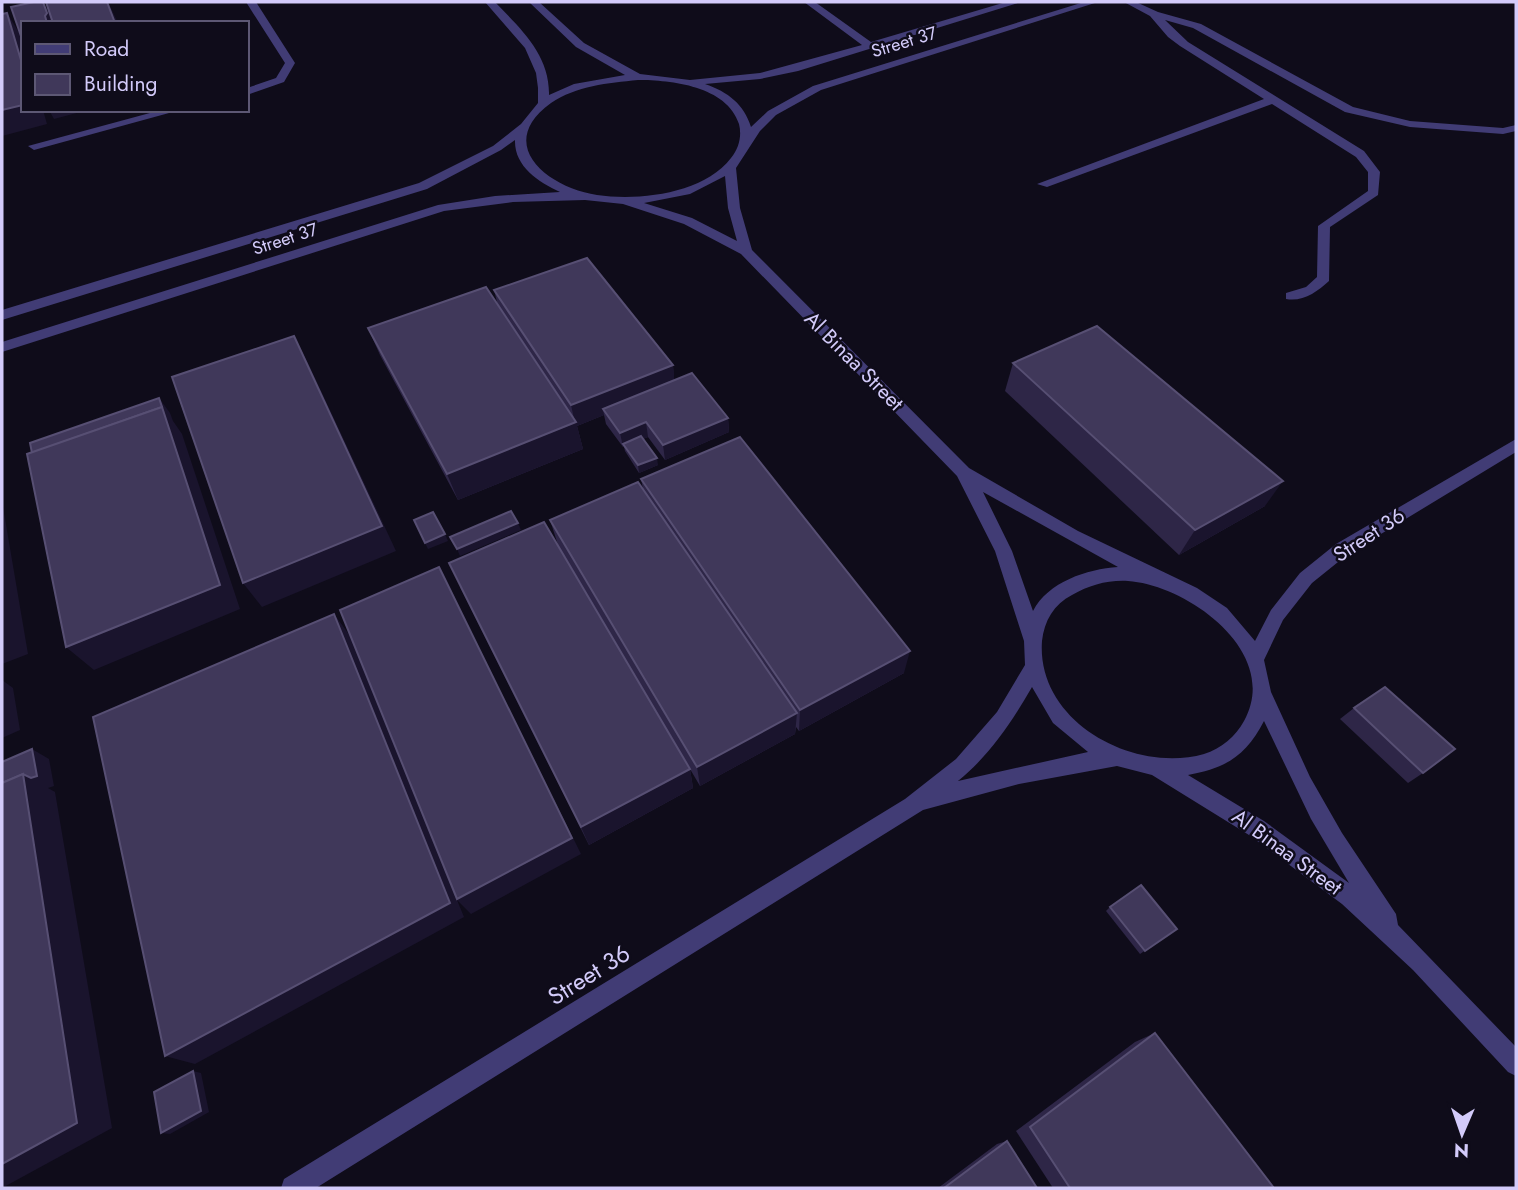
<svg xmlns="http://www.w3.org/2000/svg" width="1518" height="1190" viewBox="0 0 1518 1190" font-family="Jost,sans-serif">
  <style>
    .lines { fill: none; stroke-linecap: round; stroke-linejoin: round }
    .minor { fill: #413c75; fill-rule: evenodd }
    .wall { fill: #2e2647 }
    .shaded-wall { fill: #1a142d }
    .building { fill: #40385a; stroke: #574f73; stroke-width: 2 }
    .labels { text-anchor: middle; stroke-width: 5; stroke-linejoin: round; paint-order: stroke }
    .far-street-label { font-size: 18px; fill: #d3cbfa; stroke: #0f0c1a }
    .street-label { font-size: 21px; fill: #d3cbfa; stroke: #0f0c1a }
    .near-street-label { font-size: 24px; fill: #d3cbfa; stroke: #0f0c1a }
  </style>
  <rect width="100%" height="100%" fill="#0f0c1a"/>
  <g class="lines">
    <g class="minor">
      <polygon points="246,2 256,2 295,63 284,82 247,95 247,88 276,78 285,63"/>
      <path d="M485,2H495C521,29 550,55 549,95L574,84L625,75L576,47L529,2H539L584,43L640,74L690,80L760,73L862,45L804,2H815L871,42L1006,2H1021L798,71L760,79L705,84C728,92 744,104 751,127L768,111L813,86L1084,2H1098L821,90L776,115L760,131L736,168L740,208L752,250L969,468L1078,531L1197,588L1227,608L1255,641L1271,610L1300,573L1336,544L1516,439V452L1348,554L1312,583L1283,620L1264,660L1271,692L1310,777L1342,833L1396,914L1398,925L1516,1047V1076L1508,1072L1413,970L1342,904L1249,835L1152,775L1117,766L1019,784L923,810L316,1188H281L284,1179L905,799L956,759L997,712L1025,665L1024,641L995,551L957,476L741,254L684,224L623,204L585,200L513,202L444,211L2,352V342L438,205L495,196L560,192C538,182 514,166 515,140L501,150L427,189L2,320V310L419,183L493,146L521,124L538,103V88L536,73L525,48ZM638,80C671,80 727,86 739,124C742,136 739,148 731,158C703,194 639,201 597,195C549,188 493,145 551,103C576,86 608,83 638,80ZM725,176L728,208L737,241L692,218L644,203L690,194ZM983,492L1118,567C1087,569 1048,582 1033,611L1012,551ZM1128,581C1187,585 1282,652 1244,721C1236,736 1221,749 1204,754C1134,774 1036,722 1042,641C1044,621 1054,604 1072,595C1090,585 1107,580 1128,581ZM1032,687L1053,723L1088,752L958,781C989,756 1012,722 1032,687ZM1264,721L1311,819L1349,883L1264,821L1188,775C1226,768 1246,756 1264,721Z"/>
      <path d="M1124,2H1136L1158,12L1201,24L1353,107L1410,121L1503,128L1516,125V131L1503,134L1410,127L1345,112L1193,28L1165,20L1188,42L1364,151L1380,172L1378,195L1330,227L1329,281C1317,292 1303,302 1286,299V293L1306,287L1317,277L1318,226L1368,191V172L1356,157L1272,104L1047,187L1037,184L1264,99L1180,46L1168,37L1150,16Z"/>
      <polygon points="161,110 180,110 34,150 28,146"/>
    </g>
  </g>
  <g class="wall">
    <polygon points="494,290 673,365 674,381 728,418 729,432 665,460 648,437 643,439 658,465 639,473 625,451 624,447 623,447 606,424 604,415 577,426 583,449 458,500 380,355 368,328 498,306"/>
    <polygon points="1013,363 1265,506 1179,555 1005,391"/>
    <polygon points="641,479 904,673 799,731 796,727 795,734 700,786 690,769 693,788 589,845 460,587 558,545 550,520 643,489"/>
    <polygon points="1354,708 1423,773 1408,783 1340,719"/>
    <polygon points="1110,907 1177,929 1140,954 1106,911"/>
    <polygon points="1155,1033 1274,1188 1053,1188 1016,1131 1135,1042"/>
    <polygon points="1007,1141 1037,1188 938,1188 997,1144"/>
  </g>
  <g class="shaded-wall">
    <polygon points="43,2 54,21 55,23 47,23 45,16"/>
    <polygon points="107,2 108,2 118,23 115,23"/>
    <polygon points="7,13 20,34 23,42 23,67"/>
    <polygon points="23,105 23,110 43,110 47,124 2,136 2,110"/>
    <polygon points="49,110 84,110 84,111 54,119"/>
    <polygon points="294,336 308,363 396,551 262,607 243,583"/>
    <polygon points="673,365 675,387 603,409 604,415 577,426 583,449 458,500 447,474 575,423 571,405"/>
    <polygon points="159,398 170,413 173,421 182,434 240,609 94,670 66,647"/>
    <polygon points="728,418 729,432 665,460 663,445"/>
    <polygon points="646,422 648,437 625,446 623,444 624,447 623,447 620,433"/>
    <polygon points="657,458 658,465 639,473 638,465"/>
    <polygon points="1283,481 1265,506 1179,555 1195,530"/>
    <polygon points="2,501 28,654 2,664"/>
    <polygon points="518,523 521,530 460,556 457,549"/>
    <polygon points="445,534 448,541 428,549 425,543"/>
    <polygon points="439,567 581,854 471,914 457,900 464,917 195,1064 165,1056 334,614 351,637"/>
    <polygon points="910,651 904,673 799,731 800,710"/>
    <polygon points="2,680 13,688 20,730 2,738"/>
    <polygon points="797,713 795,734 700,786 697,767"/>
    <polygon points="32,749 49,759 54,786 48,788 55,792 112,1128 2,1188 2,1164 23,774"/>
    <polygon points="690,769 693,788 589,845 581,827"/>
    <polygon points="193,1071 201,1073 209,1112 170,1134 161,1133"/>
  </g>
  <g class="building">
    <polygon points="34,2 43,2 47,13 45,16 47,23 23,23 23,42 11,7"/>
    <polygon points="46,2 107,2 115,23 53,23"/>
    <polygon points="7,13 23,67 23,105 2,110 2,14"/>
    <polygon points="587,258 673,365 571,405 494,290"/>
    <polygon points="486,287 576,422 447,474 368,328"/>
    <polygon points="1097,326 1283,481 1195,530 1013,363"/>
    <polygon points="294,336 382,526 243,583 172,377"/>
    <polygon points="692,373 728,418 663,445 646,422 620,433 603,409"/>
    <polygon points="159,398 162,407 32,453 30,443"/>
    <polygon points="162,407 220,585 66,647 27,454"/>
    <polygon points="641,436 657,458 638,465 623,444"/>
    <polygon points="740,437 910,651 800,710 641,479"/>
    <polygon points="638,482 797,713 697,767 550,520"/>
    <polygon points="511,511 518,523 457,549 450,537"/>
    <polygon points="433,512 445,534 425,543 414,520"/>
    <polygon points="544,522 690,769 581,827 449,563"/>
    <polygon points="439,567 572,838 457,899 340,610"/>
    <polygon points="334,614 450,903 165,1056 93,717"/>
    <polygon points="1385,687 1455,749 1423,773 1354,708"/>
    <polygon points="32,749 37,776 31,778 23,774 2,783 2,762"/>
    <polygon points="23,774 77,1123 2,1164 2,783"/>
    <polygon points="1141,885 1177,929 1145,951 1110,907"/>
    <polygon points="1155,1033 1274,1188 1070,1188 1030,1127"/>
    <polygon points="193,1071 201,1111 161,1133 154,1092"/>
    <polygon points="1007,1141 1037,1188 944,1188"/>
  </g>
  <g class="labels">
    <g class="far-street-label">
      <text transform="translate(904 42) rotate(-17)" y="6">Street 37</text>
      <text transform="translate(285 239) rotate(-18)" y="6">Street 37</text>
    </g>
    <g class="street-label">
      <text transform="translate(854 361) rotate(45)" y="7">Al Binaa Street</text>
      <text transform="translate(1369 535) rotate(-33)" y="7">Street 36</text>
      <text transform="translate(1287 852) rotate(36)" y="7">Al Binaa Street</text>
    </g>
    <g class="near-street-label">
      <text transform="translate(589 975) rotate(-32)" y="8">Street 36</text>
    </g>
  </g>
  <rect width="1518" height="1190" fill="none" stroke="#d3cbfa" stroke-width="7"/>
  <rect x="21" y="21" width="228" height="91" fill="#0f0c1a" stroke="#5d5874" stroke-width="2"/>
  <rect x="35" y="44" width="35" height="10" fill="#413c75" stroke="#5d5874" stroke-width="2"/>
  <text x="84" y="56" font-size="21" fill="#d3cbfa">Road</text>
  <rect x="35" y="74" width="35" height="21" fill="#40385a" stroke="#5d5874" stroke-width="2"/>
  <text x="84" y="91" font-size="21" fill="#d3cbfa">Building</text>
  <g transform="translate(1462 1134) rotate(182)" stroke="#0f0c1a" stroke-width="5" paint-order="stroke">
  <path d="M0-5L12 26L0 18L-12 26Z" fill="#d3cbfa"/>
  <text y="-10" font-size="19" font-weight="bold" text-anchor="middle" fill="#d3cbfa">N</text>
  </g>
</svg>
